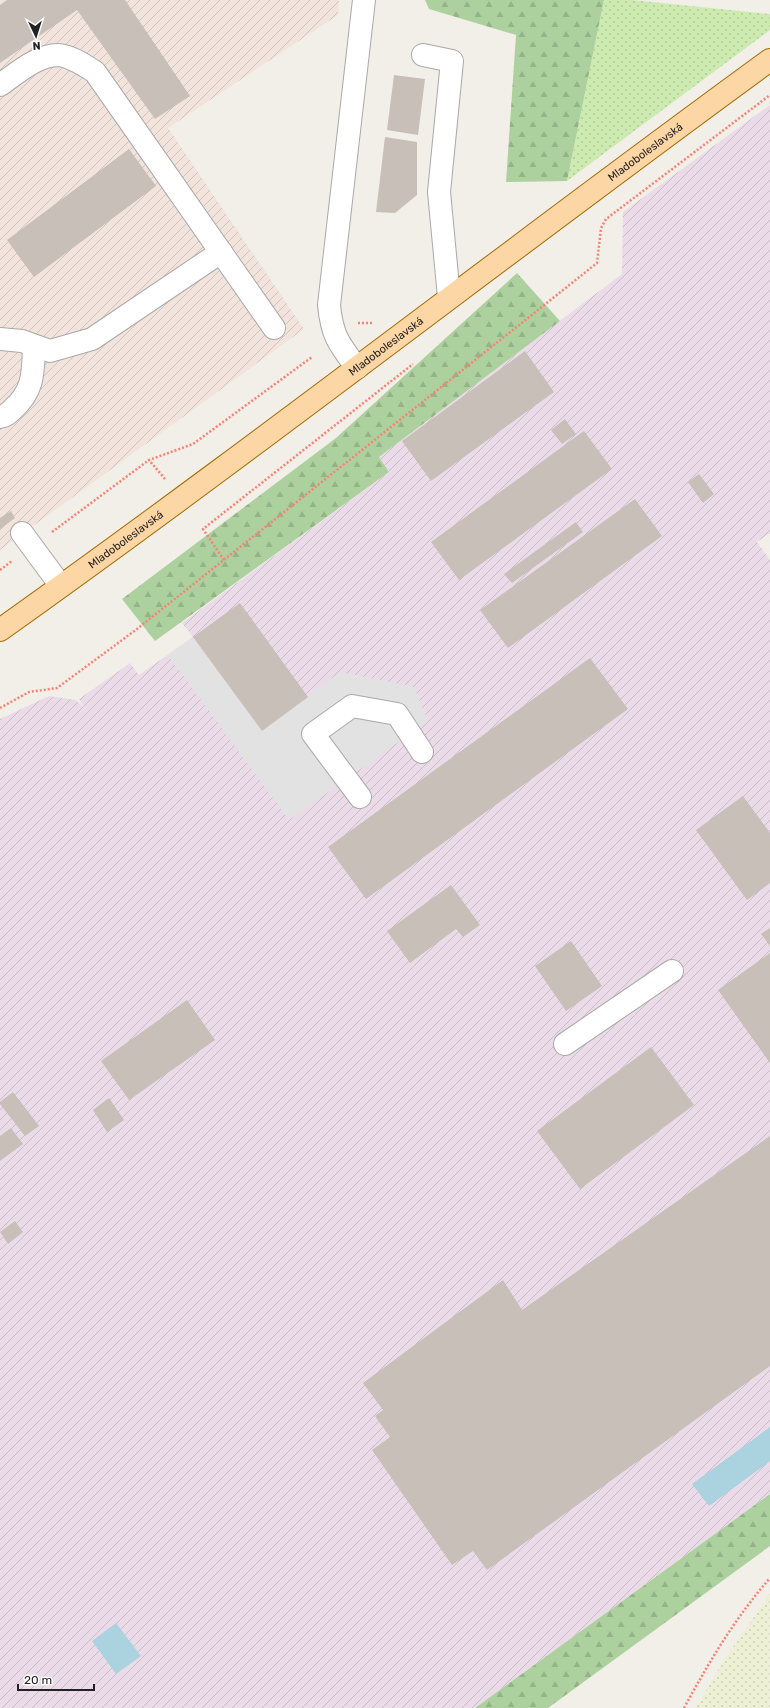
<svg xmlns="http://www.w3.org/2000/svg" width="770" height="1708" viewBox="0 0 770 1708" font-family="Rubik,sans-serif">
  <style>
    .industrial { fill: url(#industrial-furrows) }
    .military { fill: url(#military-furrows) }
    .farmland { fill: url(#farmland-dots) }
    .grass { fill: url(#grass-dots) }
    .forest { fill: url(#forest-firs) }
    .parking { fill: #e2e2e2 }
    .water { fill: #aad3df }
    .building { fill: #c7bfb8 }
    .lines { fill: none; stroke-linecap: round; stroke-linejoin: round }
    .minor-casing { stroke: #a9a9a9; stroke-width: 24 }
    .major-casing { stroke: #a06b00; stroke-width: 24 }
    .path { stroke: #fa8072; stroke-width: 2.5; stroke-dasharray: 2 2; stroke-linecap: butt }
    .minor { stroke: #fff; stroke-width: 22 }
    .major { stroke: #fcd6a4; stroke-width: 22 }
    .labels { text-anchor: middle; stroke-width: 3; stroke-linejoin: round; paint-order: stroke }
    .street-label { font-size: 11px; fill: #222; stroke: #fff }
  </style>
  <defs>
    <pattern id="industrial-furrows" width="10" height="10" patternUnits="userSpaceOnUse"><rect width="10" height="10" fill="#ebdbe8"/><path d="M-1 1l2-2M0 10L10 0M9 11l2-2" fill="none" stroke="#c9bcc7"/></pattern>
    <pattern id="military-furrows" width="10" height="10" patternUnits="userSpaceOnUse"><rect width="10" height="10" fill="#f3e3dd"/><path d="M-1 1l2-2M0 10L10 0M9 11l2-2" fill="none" stroke="#d0c2bd"/></pattern>
    <pattern id="farmland-dots" width="8" height="8" patternUnits="userSpaceOnUse"><rect width="8" height="8" fill="#eef0d5"/><path d="M2 2h.1M6 6h.1" fill="none" stroke="#ccceb7" stroke-width="1.8" stroke-linecap="round"/></pattern>
    <pattern id="grass-dots" width="8" height="8" patternUnits="userSpaceOnUse"><rect width="8" height="8" fill="#cdebb0"/><path d="M2 2h.1M6 6h.1" fill="none" stroke="#b0c997" stroke-width="1.8" stroke-linecap="round"/></pattern>
    <pattern id="forest-firs" width="22" height="20" patternUnits="userSpaceOnUse"><rect width="22" height="20" fill="#add19e"/><path d="M5 1l3.5 6h-7zM16 11l3.5 6h-7z" fill="#95b388"/></pattern>
  </defs>
  <rect width="100%" height="100%" fill="#f2efe9"/>
  <polygon class="industrial" points="770,105 770,533 757,542 770,560 770,1494 475,1708 0,1708 0,719 49,696 76,700 84,708 79,699 130,663 139,675 193,637 182,623 389,472 379,457 622,274 623,212"/>
  <polygon class="military" points="0,0 339,0 338,15 168,128 304,329 0,550"/>
  <polygon class="farmland" points="770,1594 770,1708 696,1708 724,1660"/>
  <polygon class="grass" points="604,0 632,0 770,14 770,30 567,181"/>
  <g class="forest">
    <polygon points="425,0 604,0 567,181 506,182 516,35 429,9"/>
    <polygon points="517,273 560,321 379,457 389,472 155,641 122,599 336,438"/>
    <polygon points="770,1494 770,1546 548,1708 475,1708"/>
  </g>
  <polygon class="parking" points="193,637 262,730 340,672 414,687 428,721 289,820 168,655"/>
  <g class="water">
    <polygon points="770,1427 770,1461 709,1506 692,1484"/>
    <polygon points="116,1623 141,1656 116,1674 92,1641"/>
  </g>
  <g class="building">
    <polygon points="7,0 125,0 190,96 155,119 77,10 0,63 0,5"/>
    <polygon points="394,75 425,79 418,135 387,130"/>
    <polygon points="385,137 417,142 417,195 395,213 376,212"/>
    <polygon points="129,149 156,186 34,277 7,240"/>
    <polygon points="525,351 554,392 431,481 402,441"/>
    <polygon points="565,419 576,434 562,444 551,430"/>
    <polygon points="584,431 612,469 459,580 431,542"/>
    <polygon points="699,474 714,494 703,503 688,482"/>
    <polygon points="635,499 662,536 508,648 480,610"/>
    <polygon points="11,511 15,518 0,529 0,518"/>
    <polygon points="576,522 583,532 512,583 504,574"/>
    <polygon points="240,603 308,697 262,731 193,637"/>
    <polygon points="590,658 628,709 366,899 328,847"/>
    <polygon points="743,796 770,833 770,883 747,900 696,830"/>
    <polygon points="451,885 480,925 463,937 456,929 410,963 387,931"/>
    <polygon points="770,928 770,946 761,934"/>
    <polygon points="571,941 602,986 566,1011 535,966"/>
    <polygon points="770,953 770,1063 718,990"/>
    <polygon points="187,1000 215,1040 129,1100 101,1061"/>
    <polygon points="651,1047 694,1105 580,1189 537,1131"/>
    <polygon points="13,1092 39,1126 25,1136 0,1104 0,1102"/>
    <polygon points="109,1098 124,1120 107,1132 93,1110"/>
    <polygon points="11,1128 23,1144 0,1161 0,1136"/>
    <polygon points="770,1136 770,1366 487,1570 473,1551 452,1565 372,1450 390,1437 375,1416 383,1410 363,1383 503,1280 522,1310"/>
    <polygon points="15,1221 23,1232 8,1244 0,1232"/>
  </g>
  <g class="lines">
    <defs>
      <g id="minor">
        <polyline points="423,55 452,61 439,192 449,297"/>
        <path d="M0,85C16,74 37,55 58,55C71,56 84,65 95,72L274,328"/>
        <polyline points="0,339 22,341 50,351 92,339 221,252"/>
        <path d="M357,368C339,344 332,336 329,305L364,0"/>
        <path d="M0,417C6,416 9,413 13,409C34,390 33,373 34,346"/>
        <polyline points="22,533 61,586"/>
        <polyline points="360,797 313,734 352,706 397,714 422,752"/>
        <polyline points="565,1044 672,971"/>
      </g>
      <g id="major">
        <path id="s1" d="M0,630C260,445 512,248 770,60"/>
      </g>
    </defs>
    <use href="#minor" class="minor-casing"/>
    <use href="#major" class="major-casing"/>
    <g class="path">
      <polyline points="358,323 374,323"/>
      <polyline points="165,479 149,460 193,444 312,357"/>
      <polyline points="52,532 149,460"/>
      <polyline points="224,560 203,529 413,364"/>
      <polyline points="0,570 12,561"/>
      <polyline points="0,708 29,692 57,688 137,629 597,263 601,228 606,219 770,95"/>
      <path d="M684,1708C709,1662 735,1618 770,1578"/>
    </g>
    <use href="#minor" class="minor"/>
    <use href="#major" class="major"/>
  </g>
  <g class="labels">
    <g class="street-label">
      <text dy="4" stroke="none"><textPath href="#s1" startOffset="803">Mladoboleslavská</textPath></text>
      <text dy="4" stroke="none"><textPath href="#s1" startOffset="479">Mladoboleslavská</textPath></text>
      <text dy="4" stroke="none"><textPath href="#s1" startOffset="155">Mladoboleslavská</textPath></text>
    </g>
  </g>
  <g transform="translate(36 36) rotate(176)" stroke="#ffffff" stroke-width="3" paint-order="stroke">
  <path d="M0-3L7 15L0 10L-7 15Z" fill="#222222"/>
  <text y="-6" font-size="11" font-weight="bold" text-anchor="middle" fill="#222222">N</text>
  </g>
  <path d="M18 1684v6h76v-6" fill="none" stroke="#222222" stroke-width="2"/>
  <text x="24" y="1684" font-size="12" fill="#222222" stroke="#ffffff" stroke-width="3" paint-order="stroke">20 m</text>
</svg>
